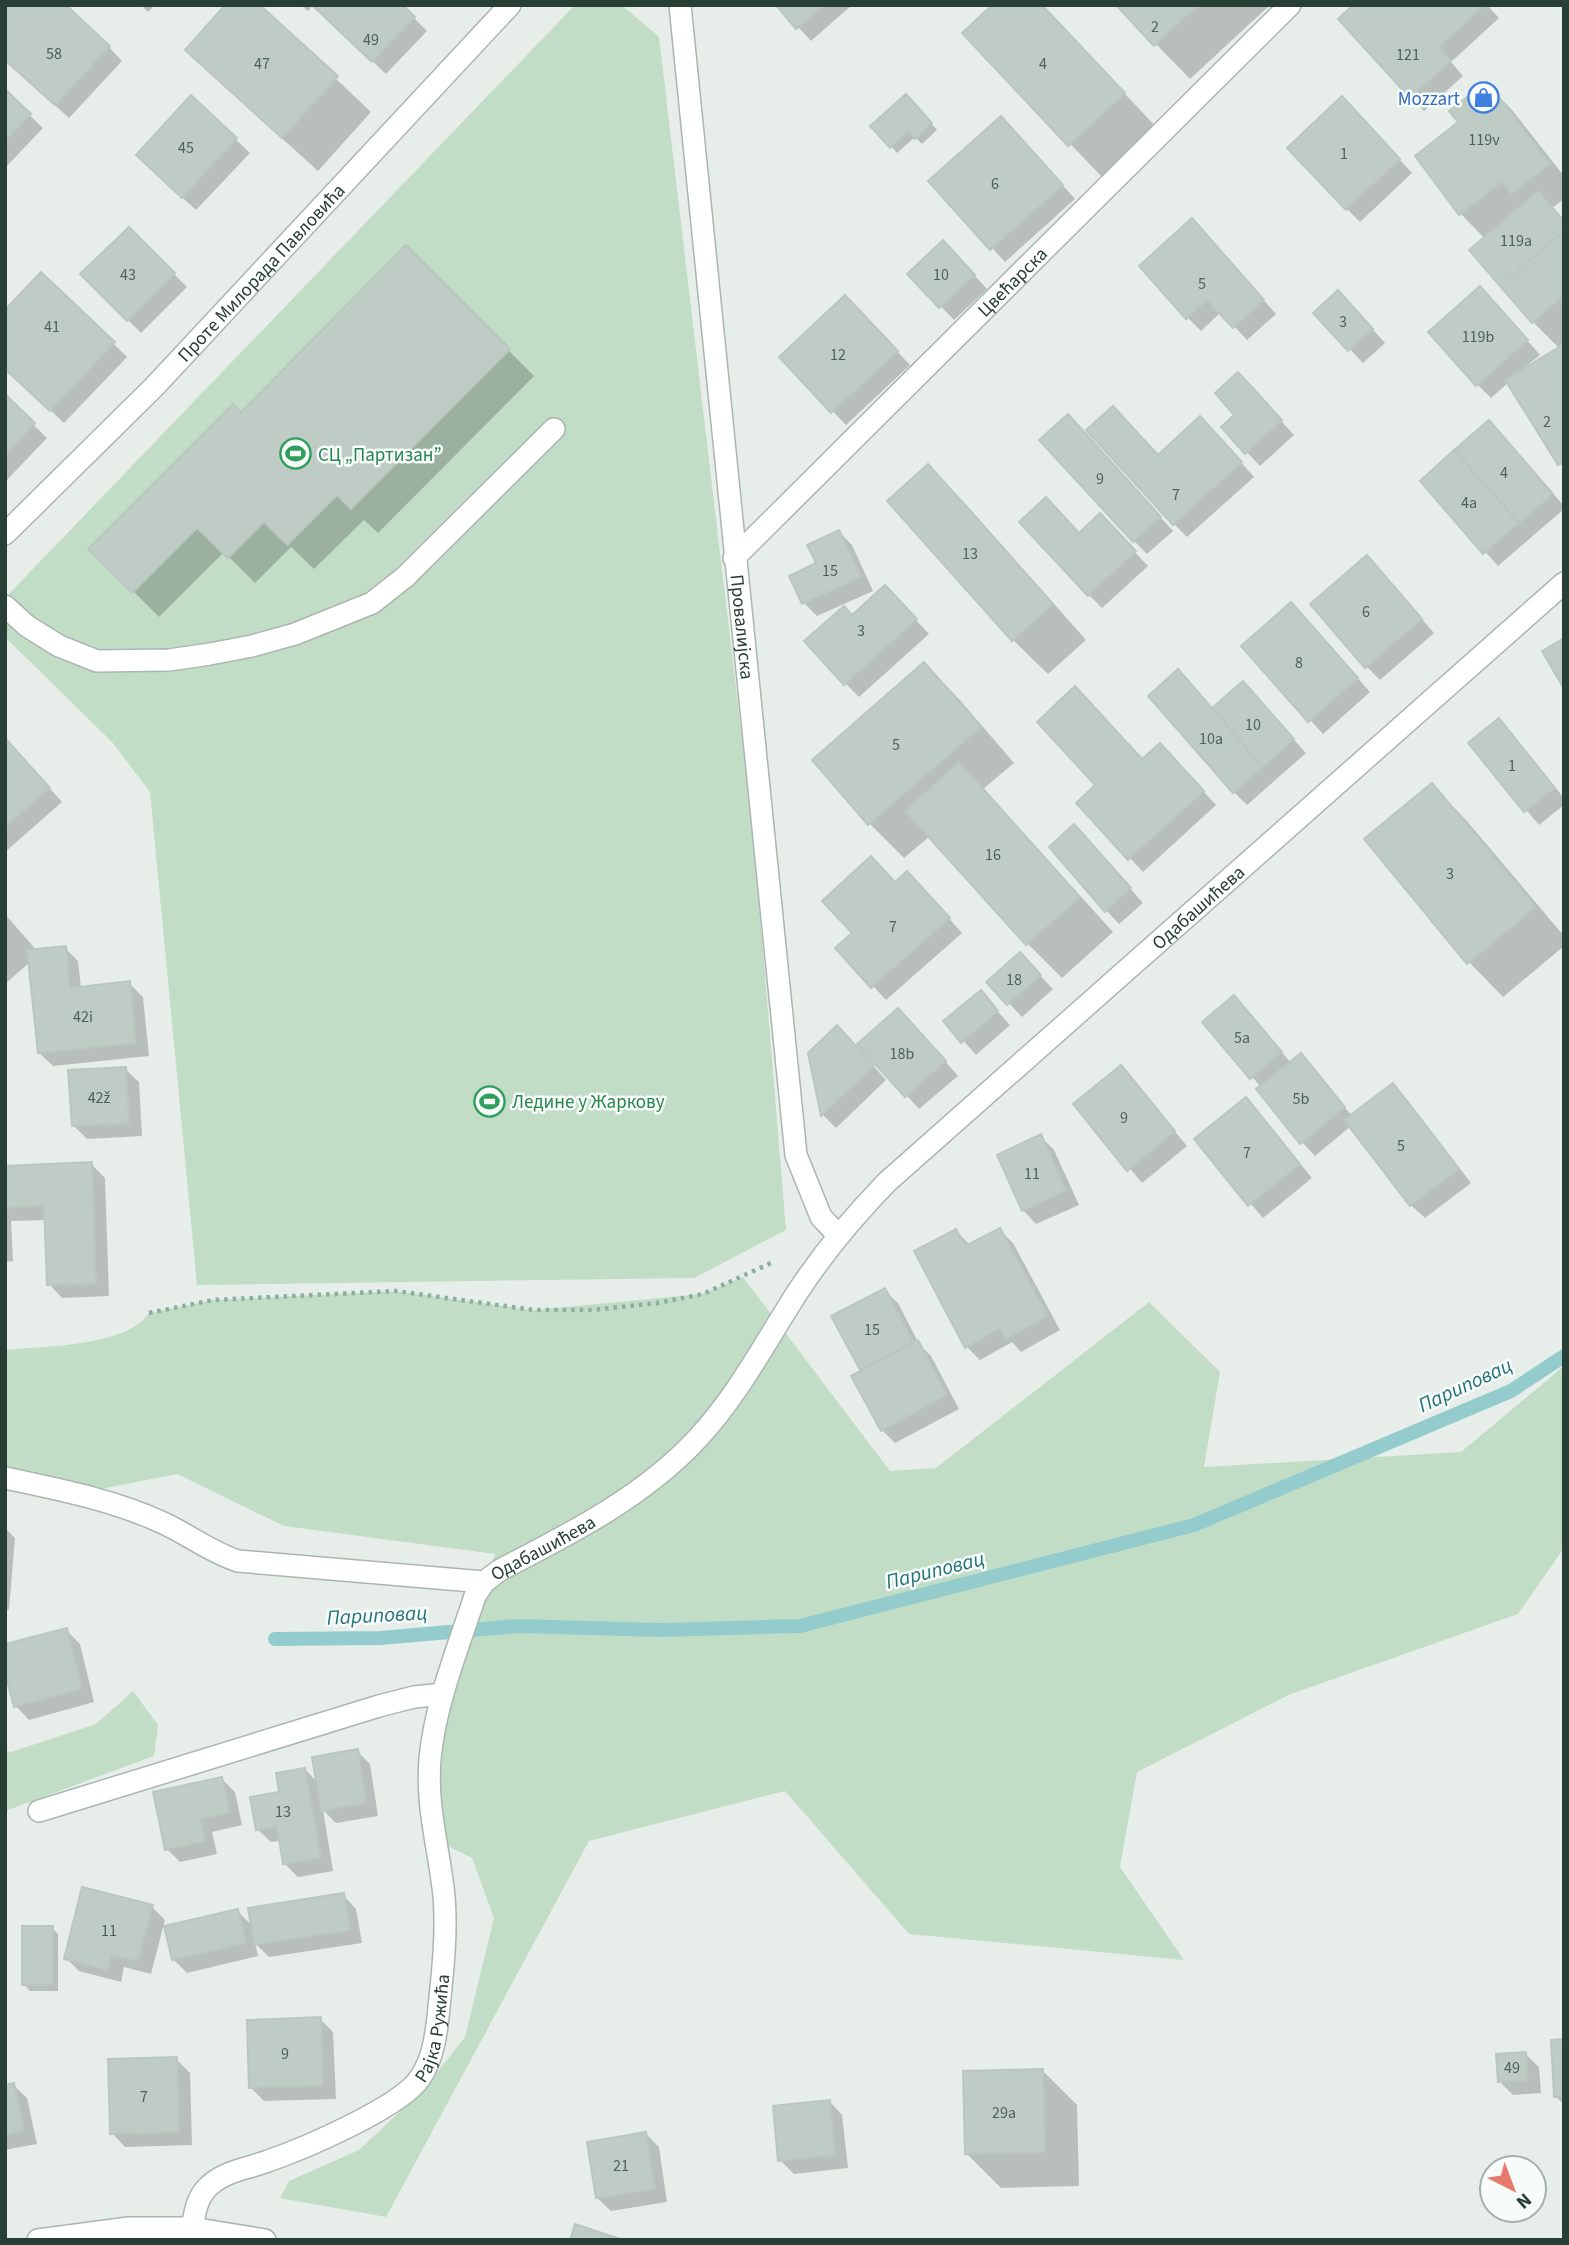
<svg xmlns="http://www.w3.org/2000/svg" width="1569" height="2245" viewBox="0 0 1569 2245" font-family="'Source Sans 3',sans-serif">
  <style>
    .green { fill: #c2ddc6 }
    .shadow { fill: #0003 }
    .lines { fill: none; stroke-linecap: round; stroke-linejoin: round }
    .stream { stroke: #94ccce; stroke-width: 14 }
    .building { fill: #bfccc5; stroke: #bac7c0; stroke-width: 2 }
    .lane-casing { stroke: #aab6b0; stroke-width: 24 }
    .street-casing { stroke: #aab6b0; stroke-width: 24 }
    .path { stroke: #8aaf9f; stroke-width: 4.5; stroke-dasharray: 3.5 5; stroke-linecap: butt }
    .lane { stroke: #fff; stroke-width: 21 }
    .street { stroke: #fff; stroke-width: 21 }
    .labels { text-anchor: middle; stroke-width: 5; stroke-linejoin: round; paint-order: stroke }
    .number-label { font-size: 16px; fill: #4d6259 }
    .shop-label { font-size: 19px; fill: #366cbe; stroke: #f7fbf9; text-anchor: end }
    .street-label { font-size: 19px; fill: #273f35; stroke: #f7fbf9 }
    .leisure-label { font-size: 19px; fill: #27864d; stroke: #f7fbf9; text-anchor: start }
    .water-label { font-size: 21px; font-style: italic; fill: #257377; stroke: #f7fbf9 }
  </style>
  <rect width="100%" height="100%" fill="#e7eeea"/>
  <g class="green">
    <polygon points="575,5 622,5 659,37 754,840 786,1230 694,1278 197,1285 150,792 112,742 5,637 5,598"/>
    <path d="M743,1277L890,1471L936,1468L1149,1302L1220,1372L1204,1467L1461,1452L1564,1366V1548L1518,1614L1291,1694L1137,1772L1120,1867L1184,1960L909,1934L785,1791L589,1841L386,2217L280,2198L289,2181L359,2150L424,2089L465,2037L494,1918L472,1858L434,1839L443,1694L495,1554L284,1526L177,1474L75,1494L5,1478V1350C44,1346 126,1347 149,1313L213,1300L396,1291L534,1310L702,1294Z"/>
    <polygon points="133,1691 158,1725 154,1756 8,1810 5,1813 5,1751 11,1752 96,1724"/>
  </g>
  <g class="shadow">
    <polygon points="141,5 155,5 148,12"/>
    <polygon points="258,5 371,112 318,171 222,84 187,50"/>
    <polygon points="301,5 313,5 308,11"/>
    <polygon points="314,5 401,5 427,31 386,74"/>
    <polygon points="778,5 852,5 811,41"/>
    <polygon points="1118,5 1270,5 1190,79"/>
    <polygon points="1355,5 1487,5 1499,18 1451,62 1463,76 1424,111 1340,19"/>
    <polygon points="1053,17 1158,129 1104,179 964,33"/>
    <polygon points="109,47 122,61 69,118 5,59"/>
    <polygon points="1487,84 1512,110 1564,176 1564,199 1552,208 1564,220 1564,468 1509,382 1491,398 1477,384 1494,302 1540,355 1525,367 1526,369 1559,348 1533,322 1485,239 1461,214 1417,156 1460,123"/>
    <polygon points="5,92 43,128 5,168"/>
    <polygon points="191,97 250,153 196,210 151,169"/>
    <polygon points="912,102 937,130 922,144 915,137 897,153 873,126"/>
    <polygon points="1355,112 1412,173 1360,222 1347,209"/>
    <polygon points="1014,132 1075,199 1005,262 930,181"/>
    <polygon points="129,229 187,287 141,333 83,274"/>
    <polygon points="1205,234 1276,314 1247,340 1221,312 1201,331 1187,317"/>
    <polygon points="406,248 534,376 378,533 364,520 314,569 291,547 255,583 224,552 159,617 91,549 241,414"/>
    <polygon points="957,256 987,289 954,320 910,274"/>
    <polygon points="1352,306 1385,343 1363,363 1316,313"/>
    <polygon points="859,311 910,365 846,425 781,358"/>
    <polygon points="113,343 127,357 64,423 5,367"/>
    <polygon points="1251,388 1294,435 1260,466 1223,427 1237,415"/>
    <polygon points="5,397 47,438 5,482"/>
    <polygon points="1081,430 1173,531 1147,554 1134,541"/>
    <polygon points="1213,431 1254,477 1187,537 1174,524"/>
    <polygon points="1502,436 1564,506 1564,509 1498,566 1422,481"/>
    <polygon points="928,466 963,501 1086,640 1048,674 1013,640"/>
    <polygon points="1113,529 1148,566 1102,608 1089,595 1079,535"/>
    <polygon points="839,532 852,545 873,591 817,616 804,603 818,564"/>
    <polygon points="1380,571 1434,633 1380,680 1366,666"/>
    <polygon points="898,601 929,634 859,697 845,683 852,617"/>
    <polygon points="1304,617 1370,692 1323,734 1243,646"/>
    <polygon points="924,664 959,699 1014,763 983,789 1113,932 1062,978 1028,944 930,836 904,858 870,824 814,760"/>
    <polygon points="1243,683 1306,753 1247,805 1234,792 1213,710"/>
    <polygon points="1499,720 1564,798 1564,805 1539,825 1470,743"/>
    <polygon points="5,739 62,802 5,852"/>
    <polygon points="1173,758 1216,805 1143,872 1079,803 1097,785 1143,760"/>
    <polygon points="1432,785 1466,820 1564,936 1564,946 1503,997 1469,962"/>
    <polygon points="1088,840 1143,903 1119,924 1106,910"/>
    <polygon points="921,887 962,933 886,1000 838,948 854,934"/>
    <polygon points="5,914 37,951 65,948 78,961 81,988 129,983 143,997 149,1056 53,1066 39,1053 30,962 5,984"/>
    <polygon points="1033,968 1053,989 1022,1017 989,982"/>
    <polygon points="980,992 1010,1025 976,1055 946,1021"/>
    <polygon points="1247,1011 1291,1063 1301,1055 1352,1116 1392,1085 1406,1098 1471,1183 1425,1218 1411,1205 1351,1126 1315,1156 1302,1142 1261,1087 1204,1022"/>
    <polygon points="912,1023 958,1076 919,1109 860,1044"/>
    <polygon points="851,1041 886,1080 836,1128 823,1115 810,1054"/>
    <polygon points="1121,1067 1187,1146 1142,1183 1076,1104"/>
    <polygon points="125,1069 139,1082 142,1136 87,1139 74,1126"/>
    <polygon points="1259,1113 1312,1178 1263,1218 1197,1140"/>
    <polygon points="1041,1137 1054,1150 1079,1205 1036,1224 1023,1210"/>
    <polygon points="91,1164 105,1178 109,1296 62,1298 49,1284 46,1220 11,1221 13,1261 5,1262 5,1168"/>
    <polygon points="1000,1230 1013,1243 1060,1330 1021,1352 1012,1342 980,1360 967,1347 956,1231 970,1245"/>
    <polygon points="884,1290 898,1303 919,1344 931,1356 959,1409 895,1443 882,1430 863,1371 834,1317"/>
    <polygon points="5,1528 15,1538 9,1610 5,1610"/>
    <polygon points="66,1630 80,1644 94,1702 29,1720 16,1706"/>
    <polygon points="357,1751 370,1764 378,1816 336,1823 323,1810 333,1871 298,1877 285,1864 281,1841 271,1842 257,1829 281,1794 305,1769 318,1783"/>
    <polygon points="222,1779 235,1792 242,1825 212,1832 217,1854 180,1862 167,1849"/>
    <polygon points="343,1895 356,1909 362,1943 269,1957 255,1943 258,1956 187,1973 173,1959 237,1910 252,1926"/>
    <polygon points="152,1907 165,1920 151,1974 124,1967 121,1982 79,1971 66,1958"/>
    <polygon points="52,1928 58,1934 58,1991 30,1991 24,1984"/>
    <polygon points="320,2019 333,2032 336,2099 264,2101 251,2088"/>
    <polygon points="1564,2041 1564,2104 1556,2097"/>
    <polygon points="1525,2054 1539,2067 1541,2093 1513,2095 1500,2082"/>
    <polygon points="176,2059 190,2073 192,2145 125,2147 112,2133"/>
    <polygon points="1042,2070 1077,2105 1079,2186 1001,2188 967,2154"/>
    <polygon points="13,2085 27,2098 37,2144 5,2150 5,2086"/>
    <polygon points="829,2101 842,2115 848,2168 794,2174 780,2160"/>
    <polygon points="646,2134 659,2147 667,2202 611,2211 597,2198"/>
  </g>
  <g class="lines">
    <polyline class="stream" points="275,1639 381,1638 517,1626 663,1630 800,1626 1194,1525 1511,1391 1564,1356"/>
  </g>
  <g class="building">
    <polygon points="5,5 66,5 110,46 55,105 5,60"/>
    <polygon points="225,5 260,5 338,76 282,138 185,50"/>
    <polygon points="312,5 403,5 415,17 372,62"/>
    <polygon points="776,5 824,5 796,29"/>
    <polygon points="992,5 1042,5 1125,93 1068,146 962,33"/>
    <polygon points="1116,5 1198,5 1154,46"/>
    <polygon points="1353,5 1485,5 1439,47 1451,61 1410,98 1338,19"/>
    <polygon points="1487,82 1550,164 1511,194 1502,182 1459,215 1415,156 1458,122 1449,111"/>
    <polygon points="5,89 31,114 5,141"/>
    <polygon points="906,94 932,123 915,139 908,131 890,148 870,126"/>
    <polygon points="191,95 237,138 182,198 136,155"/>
    <polygon points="1342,96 1400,159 1346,210 1287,148"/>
    <polygon points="1001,116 1063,185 990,250 928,181"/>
    <polygon points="1538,191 1564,221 1564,231 1500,286 1469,250"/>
    <polygon points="1192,218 1264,300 1233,328 1207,300 1186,319 1139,266"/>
    <polygon points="129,227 175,273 127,321 80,274"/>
    <polygon points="1564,231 1564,295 1532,323 1500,286"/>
    <polygon points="943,240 975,275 939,308 907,274"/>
    <polygon points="406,245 510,349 351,509 337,495 287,545 264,522 228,558 197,528 132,593 88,549 233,404 241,412"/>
    <polygon points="41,272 115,342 50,411 5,369 5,310"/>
    <polygon points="1480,286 1528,340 1476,386 1428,332"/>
    <polygon points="1338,290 1373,329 1348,351 1313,313"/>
    <polygon points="845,295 898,351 831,413 779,357"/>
    <polygon points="1564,344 1564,462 1558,465 1505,380"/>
    <polygon points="1238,372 1282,420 1245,454 1221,427 1234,415 1215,393"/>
    <polygon points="5,394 35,423 5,455"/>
    <polygon points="1113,406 1158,455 1200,416 1242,462 1173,525 1086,430"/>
    <polygon points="1068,414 1161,517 1133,542 1039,440"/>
    <polygon points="1489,420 1553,494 1519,523 1454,450"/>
    <polygon points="1454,450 1519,523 1483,554 1420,481"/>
    <polygon points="928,464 1053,604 1012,641 887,501"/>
    <polygon points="1046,497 1079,533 1100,513 1136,551 1088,596 1019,522"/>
    <polygon points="839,530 861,577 802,604 789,576 816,563 807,545"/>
    <polygon points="1367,555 1422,619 1365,668 1310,604"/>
    <polygon points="885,585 917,619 844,685 804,641 844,606 852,615"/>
    <polygon points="1291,602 1358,678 1308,722 1241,646"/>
    <polygon points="1564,638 1564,689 1542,651"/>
    <polygon points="924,662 981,727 868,825 812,760"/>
    <polygon points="1178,669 1263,767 1233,793 1148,696"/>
    <polygon points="1243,681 1294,739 1263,767 1212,708"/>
    <polygon points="1075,686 1142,759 1160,743 1204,791 1128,860 1076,803 1095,785 1037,722"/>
    <polygon points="1499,718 1555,788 1524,812 1468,743"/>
    <polygon points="5,738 50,788 5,827"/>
    <polygon points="959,762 1080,897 1026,945 905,811"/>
    <polygon points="1432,783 1536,907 1467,964 1364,839"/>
    <polygon points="1074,824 1131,888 1105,912 1049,847"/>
    <polygon points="871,856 895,882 907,871 950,918 871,988 835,948 852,933 822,901"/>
    <polygon points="66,946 70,988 130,981 136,1043 38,1053 27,950"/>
    <polygon points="1020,952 1041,975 1007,1005 986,982"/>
    <polygon points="981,990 998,1011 961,1043 943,1021"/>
    <polygon points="1234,995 1282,1052 1250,1079 1202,1022"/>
    <polygon points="898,1008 946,1061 905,1097 857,1044"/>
    <polygon points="837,1025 874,1066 821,1116 808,1053"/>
    <polygon points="1301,1053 1345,1107 1300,1144 1256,1089"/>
    <polygon points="1121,1065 1175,1131 1127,1171 1073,1104"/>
    <polygon points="126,1067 129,1123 72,1126 68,1070"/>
    <polygon points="1393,1083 1459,1169 1410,1206 1344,1120"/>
    <polygon points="1246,1097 1300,1164 1248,1206 1194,1139"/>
    <polygon points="1041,1134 1066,1191 1022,1211 997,1155"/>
    <polygon points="92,1162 96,1283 47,1285 44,1206 5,1208 5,1166"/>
    <polygon points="1000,1228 1048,1316 1006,1339 1000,1328 965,1348 914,1251 956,1229 965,1246"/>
    <polygon points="885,1288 913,1342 860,1370 831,1316"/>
    <polygon points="918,1340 947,1395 881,1431 851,1376"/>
    <polygon points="67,1628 82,1689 14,1707 5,1673 5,1644"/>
    <polygon points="358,1749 366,1803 321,1811 312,1757"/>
    <polygon points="305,1768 321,1858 283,1864 277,1826 256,1830 250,1797 279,1792 276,1773"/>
    <polygon points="222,1777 230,1812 200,1819 205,1841 165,1850 153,1792"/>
    <polygon points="82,1887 153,1905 138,1961 111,1955 108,1970 64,1959"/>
    <polygon points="344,1893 350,1930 254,1945 248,1908"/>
    <polygon points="238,1909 246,1943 172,1960 164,1926"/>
    <rect x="22" y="1926" width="31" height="59"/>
    <polygon points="321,2017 323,2086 249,2088 247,2020"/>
    <polygon points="1564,2039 1564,2097 1554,2097 1551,2040"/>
    <polygon points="1526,2052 1528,2080 1498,2082 1496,2054"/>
    <polygon points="177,2057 179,2132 110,2134 108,2059"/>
    <polygon points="1043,2069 1045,2152 965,2154 963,2071"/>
    <polygon points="14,2083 24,2130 5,2135 5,2085"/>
    <polygon points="830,2100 835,2155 778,2161 773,2106"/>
    <polygon points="646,2132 655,2189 596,2198 587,2142"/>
    <polygon points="575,2224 623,2240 570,2240"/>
  </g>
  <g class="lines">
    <defs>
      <g id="lane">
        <polyline points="5,606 27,626 59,646 97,661 169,660 210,654 252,646 295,634 372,603 405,577 554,429"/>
        <polyline points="39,1811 379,1706 414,1697 443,1694"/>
      </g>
      <g id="street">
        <path id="s1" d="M680,5L796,1155L821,1217L838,1235"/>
        <path id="s2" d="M5,534L154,387L510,5"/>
        <path id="s3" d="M734,558L1290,5"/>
        <path id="s4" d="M5,1478C57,1489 113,1500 161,1522C188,1534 210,1552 238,1561L484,1582L500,1570C570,1534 645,1496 698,1438C738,1395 766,1341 797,1293C823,1253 854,1216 887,1182L1564,583"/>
        <path id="s5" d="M192,2228C195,2214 196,2200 206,2189C222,2171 247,2169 268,2161C303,2149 401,2107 420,2078C434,2058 437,2029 439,2007C443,1970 447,1932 444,1896C439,1847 426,1809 430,1759C435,1704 458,1648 475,1596L484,1582"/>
        <polyline points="38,2240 129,2228 192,2228 265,2240"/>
      </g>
    </defs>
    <use href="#lane" class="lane-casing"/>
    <use href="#street" class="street-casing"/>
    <polyline class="path" points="149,1313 213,1300 396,1291 534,1310 592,1310 657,1303 703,1294 771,1263"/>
    <use href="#lane" class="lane"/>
    <use href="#street" class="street"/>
  </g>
  <defs>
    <symbol id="shop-ring" viewBox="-11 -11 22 22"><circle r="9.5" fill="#f7fbf9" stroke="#3f7fe0" stroke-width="1.5"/><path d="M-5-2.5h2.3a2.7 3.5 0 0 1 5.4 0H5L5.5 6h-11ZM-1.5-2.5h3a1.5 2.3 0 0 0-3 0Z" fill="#3f7fe0"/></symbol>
    <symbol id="stadium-ring" viewBox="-11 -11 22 22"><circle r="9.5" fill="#f7fbf9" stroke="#2e9e5b" stroke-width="1.5"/><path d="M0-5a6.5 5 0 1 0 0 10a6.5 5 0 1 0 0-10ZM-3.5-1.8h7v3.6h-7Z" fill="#2e9e5b"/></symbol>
  </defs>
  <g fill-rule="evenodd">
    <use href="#shop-ring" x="1466" y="80" width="35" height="35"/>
    <use href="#stadium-ring" x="278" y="436" width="35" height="35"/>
    <use href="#stadium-ring" x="472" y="1084" width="35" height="35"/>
  </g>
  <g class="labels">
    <g class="number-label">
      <text x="1155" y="32">2</text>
      <text x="371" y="45">49</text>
      <text x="54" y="59">58</text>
      <text x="1408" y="60">121</text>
      <text x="262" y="69">47</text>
      <text x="1043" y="69">4</text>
      <text x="1484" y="145">119v</text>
      <text x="186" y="153">45</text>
      <text x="1344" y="159">1</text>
      <text x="995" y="189">6</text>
      <text x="1516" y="246">119a</text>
      <text x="128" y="280">43</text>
      <text x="941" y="280">10</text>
      <text x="1202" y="289">5</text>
      <text x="1343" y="327">3</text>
      <text x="52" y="332">41</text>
      <text x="1478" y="342">119b</text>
      <text x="838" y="360">12</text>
      <text x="1547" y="427">2</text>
      <text x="1504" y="478">4</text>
      <text x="1100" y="484">9</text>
      <text x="1176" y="500">7</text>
      <text x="1469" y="508">4a</text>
      <text x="970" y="559">13</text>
      <text x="830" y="576">15</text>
      <text x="1366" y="617">6</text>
      <text x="861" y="636">3</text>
      <text x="1299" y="668">8</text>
      <text x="1253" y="730">10</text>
      <text x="1211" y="744">10a</text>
      <text x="896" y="750">5</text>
      <text x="1512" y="771">1</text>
      <text x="993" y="860">16</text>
      <text x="1450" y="879">3</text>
      <text x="893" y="932">7</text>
      <text x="1014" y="985">18</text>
      <text x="83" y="1022">42i</text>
      <text x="1242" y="1043">5a</text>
      <text x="902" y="1059">18b</text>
      <text x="99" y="1103">42ž</text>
      <text x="1301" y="1104">5b</text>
      <text x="1124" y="1123">9</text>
      <text x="1401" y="1151">5</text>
      <text x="1247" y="1158">7</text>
      <text x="1032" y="1179">11</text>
      <text x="872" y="1335">15</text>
      <text x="283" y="1817">13</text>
      <text x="109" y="1936">11</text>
      <text x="285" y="2059">9</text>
      <text x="1512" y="2073">49</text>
      <text x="144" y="2102">7</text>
      <text x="1004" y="2118">29a</text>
      <text x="621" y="2171">21</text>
    </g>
    <g class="shop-label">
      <text x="1460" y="105">Mozzart</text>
    </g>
    <g class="street-label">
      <text dy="7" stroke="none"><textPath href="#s2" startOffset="366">Проте Милорада Павловића</textPath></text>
      <text dy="7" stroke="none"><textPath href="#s3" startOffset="392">Цвећарска</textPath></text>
      <text dy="7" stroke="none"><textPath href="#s1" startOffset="625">Провалијска</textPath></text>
      <text dy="7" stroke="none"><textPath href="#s4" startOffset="1489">Одабашићева</textPath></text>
      <text dy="7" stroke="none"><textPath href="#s4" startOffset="564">Одабашићева</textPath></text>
      <text dy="7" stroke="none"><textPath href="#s5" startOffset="338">Рајка Ружића</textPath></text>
    </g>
    <g class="leisure-label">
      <text x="318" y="461">СЦ „Партизан”</text>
      <text x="512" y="1108">Ледине у Жаркову</text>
    </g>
    <g class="water-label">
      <text transform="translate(1465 1385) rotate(-25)" y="7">Париповац</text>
      <text transform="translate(935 1570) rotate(-14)" y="7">Париповац</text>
      <text transform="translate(377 1615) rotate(-3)" y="7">Париповац</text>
    </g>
  </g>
  <rect width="1569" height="2245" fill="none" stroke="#273f35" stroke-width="14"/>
  <g transform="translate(1513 2189) rotate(138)"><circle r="33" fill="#f7fbf9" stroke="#a4b0ab" stroke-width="2"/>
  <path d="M0-5L12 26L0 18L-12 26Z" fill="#e67b6d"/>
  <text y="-10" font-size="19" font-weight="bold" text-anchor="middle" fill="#273f35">N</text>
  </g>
</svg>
